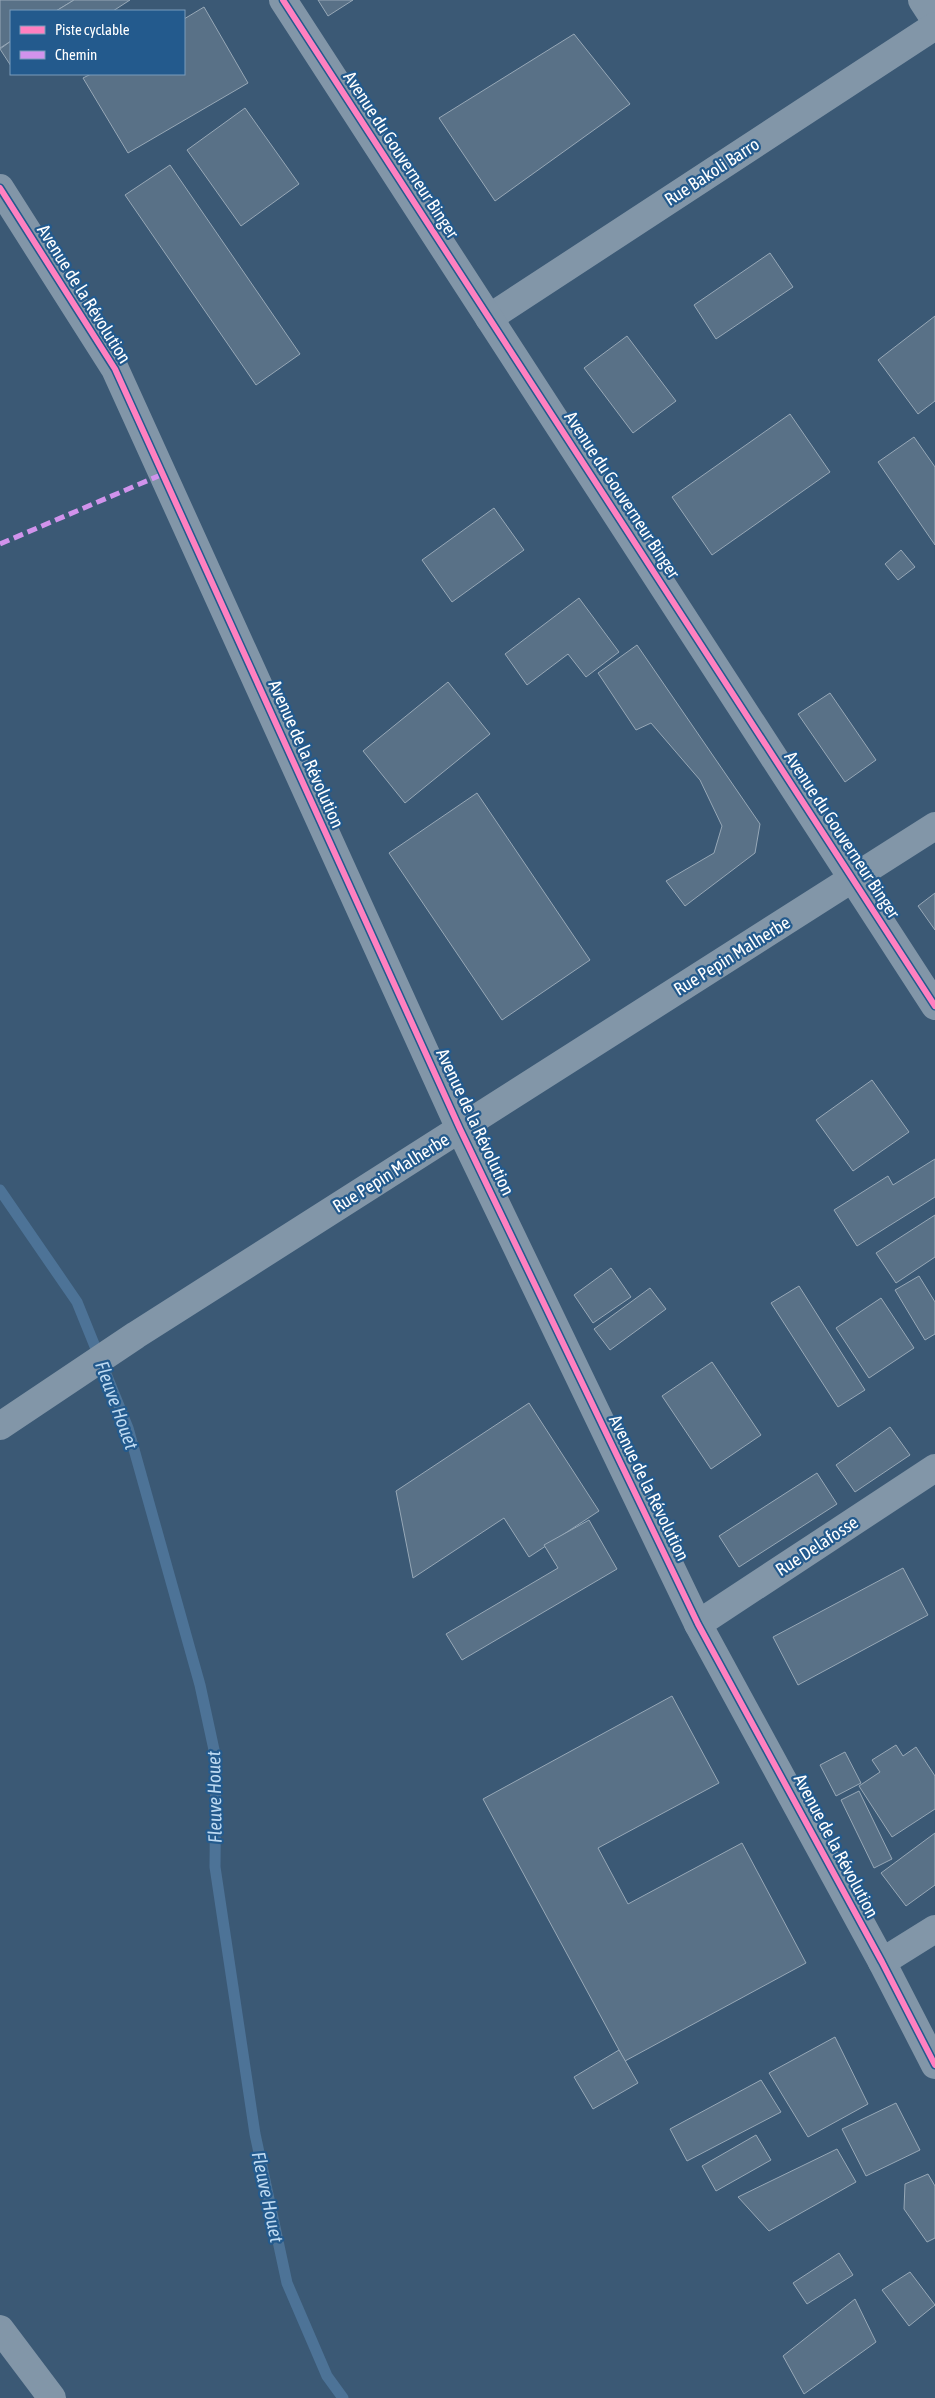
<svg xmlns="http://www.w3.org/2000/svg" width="935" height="2398" viewBox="0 0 935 2398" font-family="'Asap Condensed',sans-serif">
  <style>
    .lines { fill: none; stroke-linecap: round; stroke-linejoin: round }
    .stream { stroke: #4d7397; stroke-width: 11 }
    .building { fill: #597187; stroke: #97a8b7 }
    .minor { stroke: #8296a8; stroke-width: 28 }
    .tertiary { stroke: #8296a8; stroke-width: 28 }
    .quiet { stroke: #d193ec; stroke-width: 5; stroke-dasharray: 10 5; stroke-linecap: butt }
    .cycleway-casing { stroke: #235a8d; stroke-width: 9 }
    .cycleway { stroke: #ff80c0; stroke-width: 6 }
    .labels { text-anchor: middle; stroke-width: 4.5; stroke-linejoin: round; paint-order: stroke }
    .street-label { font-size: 18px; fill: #fff; stroke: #235a8d }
    .water-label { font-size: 19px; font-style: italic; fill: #bedaf2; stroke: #235a8d }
  </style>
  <rect width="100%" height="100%" fill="#3b5975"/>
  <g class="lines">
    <polyline class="stream" points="0,1190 77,1302 128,1428 200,1685 216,1759 215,1867 255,2134 287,2283 327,2376 343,2398"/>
  </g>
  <g class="building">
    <polygon points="0,0 74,0 56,11 11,11 11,41 0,48"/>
    <polygon points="74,0 130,0 113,11 56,11"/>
    <polygon points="318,0 353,0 328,16"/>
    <polygon points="204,7 248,83 128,153 83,78 91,74 184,74 184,19"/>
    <polygon points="574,34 630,104 495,201 439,118"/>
    <polygon points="11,41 11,66 0,49"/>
    <polygon points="245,108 299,184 241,226 187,150"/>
    <polygon points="170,165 300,354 256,385 125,195"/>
    <polygon points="770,253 793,287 716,339 694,305"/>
    <polygon points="935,316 935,401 918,414 878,360"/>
    <polygon points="627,336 676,401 633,433 584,368"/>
    <polygon points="790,414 830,472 712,555 672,497"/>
    <polygon points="914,437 935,467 935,545 878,462"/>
    <polygon points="494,508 524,550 452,602 422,560"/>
    <polygon points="901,550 915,567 898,580 885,564"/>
    <polygon points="579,598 619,652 586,677 568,654 527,685 505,654"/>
    <polygon points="637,645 760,824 755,853 685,906 666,881 714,853 722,826 700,780 651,723 636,730 598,673"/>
    <polygon points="448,682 490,734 405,803 363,751"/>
    <polygon points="830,693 876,760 845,782 798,714"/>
    <polygon points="477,793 590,960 502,1020 389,853"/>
    <polygon points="935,893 935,930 918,906"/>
    <polygon points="872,1080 909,1132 853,1171 816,1120"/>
    <polygon points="935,1159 935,1197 857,1246 834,1210 888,1176 893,1185"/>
    <polygon points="935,1215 935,1257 896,1283 876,1253"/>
    <polygon points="611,1268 631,1297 593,1323 574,1295"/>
    <polygon points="919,1276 935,1302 935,1334 925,1340 895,1290"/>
    <polygon points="799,1286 865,1390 838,1407 771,1303"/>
    <polygon points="650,1288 666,1309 610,1350 594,1329"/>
    <polygon points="881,1298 914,1348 869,1378 836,1328"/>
    <polygon points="712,1362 761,1435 711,1469 662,1396"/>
    <polygon points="529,1403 599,1511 529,1557 504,1518 413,1578 396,1491"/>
    <polygon points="890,1427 910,1455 855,1492 836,1465"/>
    <polygon points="817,1473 837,1504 739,1567 719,1536"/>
    <polygon points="589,1520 617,1569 462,1660 446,1634 558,1568 544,1545"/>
    <polygon points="903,1568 928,1615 798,1685 773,1637"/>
    <polygon points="672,1696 719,1783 598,1848 628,1904 742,1843 806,1963 625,2061 483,1799"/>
    <polygon points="896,1745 903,1756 916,1747 935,1776 935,1809 892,1837 859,1786 880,1772 872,1760"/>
    <polygon points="845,1752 861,1783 836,1796 820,1765"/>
    <polygon points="859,1791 892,1859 874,1868 841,1800"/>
    <polygon points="935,1833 935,1885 906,1906 881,1873"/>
    <polygon points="835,2037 868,2104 808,2137 769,2073"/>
    <polygon points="619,2050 638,2083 593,2109 574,2077"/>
    <polygon points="761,2080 781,2112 687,2161 670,2129"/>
    <polygon points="896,2103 920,2150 866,2176 842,2129"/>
    <polygon points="756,2135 771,2160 716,2191 702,2166"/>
    <polygon points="837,2149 856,2182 769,2231 738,2197"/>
    <polygon points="928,2174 935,2186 935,2238 927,2242 904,2209 905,2184"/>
    <polygon points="839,2253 853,2275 807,2304 793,2283"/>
    <polygon points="910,2272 935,2305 909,2326 882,2290"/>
    <polygon points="855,2299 876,2342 804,2394 783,2356"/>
  </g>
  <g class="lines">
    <g class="minor">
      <polyline points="922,0 935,20"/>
      <polyline points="0,188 115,369 460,1129 698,1624 882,1962 935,2065"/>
      <polyline points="489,318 935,26"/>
      <polyline points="698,1624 935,1468"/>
      <polyline points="882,1962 935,1929"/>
      <polyline points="0,2329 52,2398"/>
    </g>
    <g class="tertiary">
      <polyline points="283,0 935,1006"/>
      <polyline points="0,1426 136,1335 935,826"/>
    </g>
    <polyline class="quiet" points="0,544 163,474"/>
    <defs>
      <g id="cycleway">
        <polyline points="283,0 935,1006"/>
        <polyline points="0,188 115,369 460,1129 698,1624 882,1962 935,2065"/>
      </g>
    </defs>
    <use href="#cycleway" class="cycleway-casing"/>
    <use href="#cycleway" class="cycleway"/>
  </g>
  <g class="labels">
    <g class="street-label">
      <text transform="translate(401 155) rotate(57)" y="6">Avenue du Gouverneur Binger</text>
      <text transform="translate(712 172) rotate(-33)" y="6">Rue Bakoli Barro</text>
      <text transform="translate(84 294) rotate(58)" y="6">Avenue de la Révolution</text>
      <text transform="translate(622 495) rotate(57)" y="6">Avenue du Gouverneur Binger</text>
      <text transform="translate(306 754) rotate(66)" y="6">Avenue de la Révolution</text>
      <text transform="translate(842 835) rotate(57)" y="6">Avenue du Gouverneur Binger</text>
      <text transform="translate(732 956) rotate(-32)" y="6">Rue Pepin Malherbe</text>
      <text transform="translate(475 1122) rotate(65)" y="6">Avenue de la Révolution</text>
      <text transform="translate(391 1173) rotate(-32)" y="6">Rue Pepin Malherbe</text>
      <text transform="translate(649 1488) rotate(64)" y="6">Avenue de la Révolution</text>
      <text transform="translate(817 1546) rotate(-33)" y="6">Rue Delafosse</text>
      <text transform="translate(836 1846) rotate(62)" y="6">Avenue de la Révolution</text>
    </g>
    <g class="water-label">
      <text transform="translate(117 1405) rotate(70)" y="7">Fleuve Houet</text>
      <text transform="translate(214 1797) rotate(-91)" y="7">Fleuve Houet</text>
      <text transform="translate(268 2197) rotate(78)" y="7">Fleuve Houet</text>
    </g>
  </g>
  <rect x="10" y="10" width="175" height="65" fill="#235a8d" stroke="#7b9cbb"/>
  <rect x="20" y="26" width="25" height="8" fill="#ff80c0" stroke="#7b9cbb"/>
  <text x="55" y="35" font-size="15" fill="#ffffff">Piste cyclable</text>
  <rect x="20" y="51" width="25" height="8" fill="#d193ec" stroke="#7b9cbb"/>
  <text x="55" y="60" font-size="15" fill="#ffffff">Chemin</text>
</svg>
